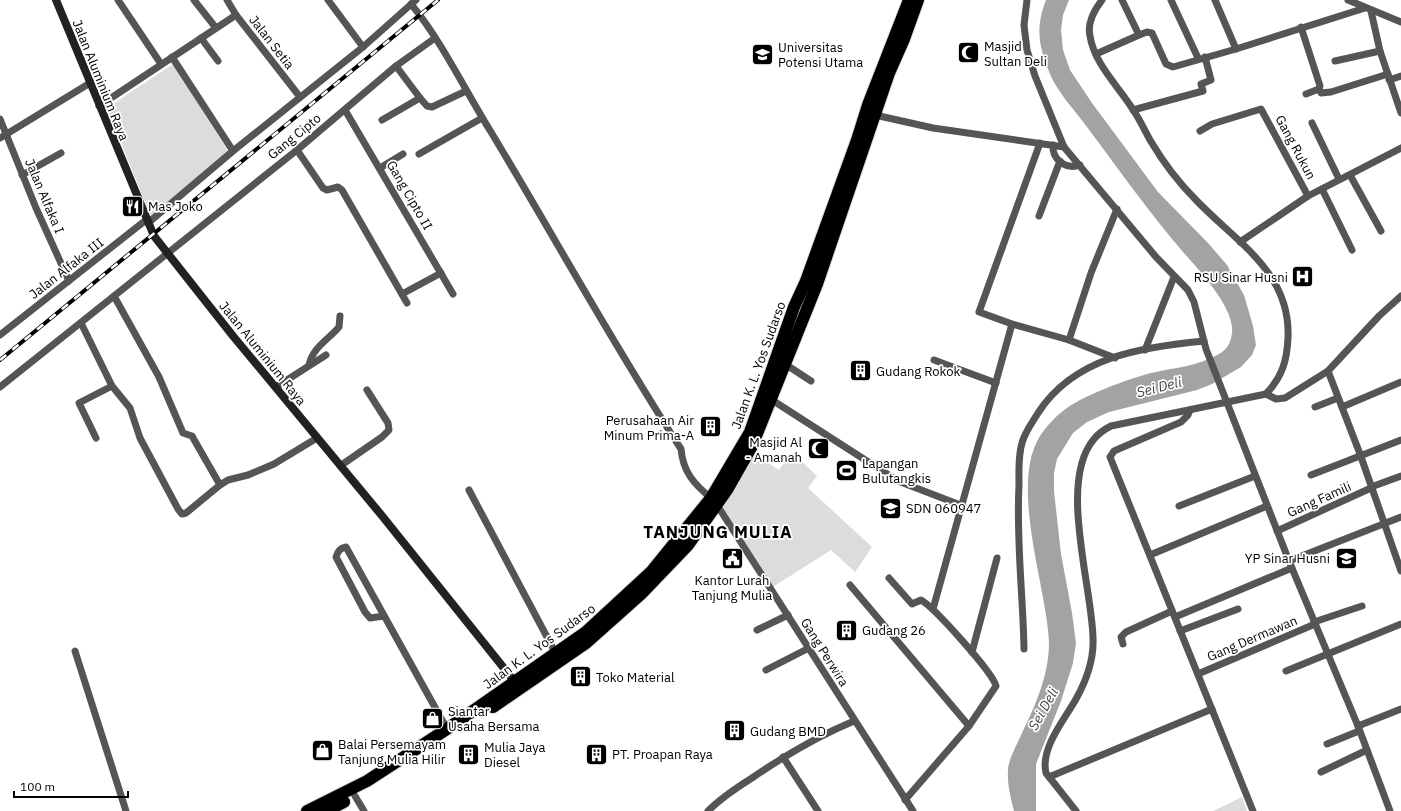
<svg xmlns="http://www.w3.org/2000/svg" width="1401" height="811" viewBox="0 0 1401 811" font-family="'IBM Plex Sans',sans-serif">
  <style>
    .green { fill: #dcdcdc }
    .water { fill: #a3a3a3 }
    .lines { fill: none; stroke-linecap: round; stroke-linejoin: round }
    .highway-casing { stroke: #dbdbdb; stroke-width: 14 }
    .street { stroke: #555; stroke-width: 7 }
    .secondary { stroke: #222; stroke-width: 8 }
    .highway { stroke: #000; stroke-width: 12 }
    .rail-casing { stroke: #000; stroke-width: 4 }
    .rail { stroke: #fff; stroke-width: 2.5; stroke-dasharray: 8; stroke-linecap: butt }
    .labels { text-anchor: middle; stroke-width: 3.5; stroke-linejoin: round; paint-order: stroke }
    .street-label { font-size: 13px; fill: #000; stroke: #fff }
    .poi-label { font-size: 13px; fill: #000; stroke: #fff; text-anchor: start }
    .water-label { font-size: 14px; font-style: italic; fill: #444; stroke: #fff }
    .district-label { font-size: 17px; font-weight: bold; letter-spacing: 1px; fill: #000; stroke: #fff }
  </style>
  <rect width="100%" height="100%" fill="#fff"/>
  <g class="green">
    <polygon points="173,64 229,153 151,217 107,108"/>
    <polygon points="752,452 779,470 792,452 817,476 808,488 872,547 855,572 831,550 773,587 721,505"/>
    <polygon points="1242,797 1247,811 1213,811"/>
  </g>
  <path class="water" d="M1046,0H1069L1063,15L1061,30L1063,50L1070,70L1092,103L1158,192L1208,243L1227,265L1244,295L1253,326L1256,345L1252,355L1241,367L1212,384L1197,390L1109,412L1087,422L1073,433L1057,459L1054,473V491L1061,554L1072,613L1076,643L1073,663L1061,701L1036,764V811H1014C1011,799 1007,784 1008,771C1008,759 1017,745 1022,733C1036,704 1049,675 1049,642C1047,585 1005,476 1045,429C1050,423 1056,416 1063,411C1081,396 1128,379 1151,373C1173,368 1199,366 1219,354C1227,350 1231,342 1232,333C1235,308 1199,270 1183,252C1149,212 1119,170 1087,127C1074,109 1055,90 1048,69C1038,44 1036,25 1046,0Z"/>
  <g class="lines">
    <defs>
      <g id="highway">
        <polyline points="493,707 586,643 641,594 688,545 727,490 752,446 817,284 889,73 904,39 918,0"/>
        <polyline points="307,811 367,781 447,729 586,632 651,572 711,498 750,432 794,307 806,281 857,140 868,105 909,0"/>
        <polyline points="326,811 344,802"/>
      </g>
    </defs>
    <use href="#highway" class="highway-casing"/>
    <g class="street">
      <polyline points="118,0 161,64"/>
      <polyline points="194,0 216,28"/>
      <polyline points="227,0 236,15 300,97"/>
      <polyline points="328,0 363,47"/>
      <polyline points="1027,0 1024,25 1027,50 1035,76 1064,147 1156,257 1188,290 1194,302 1206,349 1289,561 1358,726 1390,811"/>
      <polyline points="1171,0 1198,58"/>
      <polyline points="1215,0 1236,49"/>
      <polyline points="1348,0 1401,22"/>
      <path d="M411,4C441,40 466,92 491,132C555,238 614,346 681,449C683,472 694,484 711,498"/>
      <polyline points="1371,11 1380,51 1401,113"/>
      <polyline points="1301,27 1320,86 1319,89 1306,94"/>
      <polyline points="1139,35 1147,32 1152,33 1166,64 1173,67 1236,49 1365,8"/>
      <polyline points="201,38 218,61"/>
      <polyline points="1096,54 1139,35 1122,0"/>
      <polyline points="172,57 233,151"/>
      <polyline points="1335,61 1380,51"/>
      <polyline points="396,66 420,98"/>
      <polyline points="1389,80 1401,76"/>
      <polyline points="1319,89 1321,93 1331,92 1388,74"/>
      <polyline points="99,106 236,15"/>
      <polyline points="345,110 453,294"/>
      <polyline points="1133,110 1203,91 1201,84 1211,80 1205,57"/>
      <polyline points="875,115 933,128 1064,147"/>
      <polyline points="0,119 36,208 69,281"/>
      <polyline points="382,120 420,98 427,106 432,107 466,91"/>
      <polyline points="1312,123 1339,179"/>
      <polyline points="1200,131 1212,124 1261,109 1308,196"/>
      <polyline points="0,138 90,83"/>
      <polyline points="1040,143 979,312 1012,324 1069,340 1115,358"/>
      <path d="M1053,145C1052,160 1066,170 1080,165"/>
      <polyline points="297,150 323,188 327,190 338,187 342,190 407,303"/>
      <polyline points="419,154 482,118"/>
      <polyline points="380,168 403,154"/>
      <polyline points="22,175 61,153"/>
      <polyline points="1350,175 1381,231"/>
      <polyline points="1322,189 1352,250"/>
      <polyline points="1039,216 1060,161"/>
      <polyline points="148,223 233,151 363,47 416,0"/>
      <polyline points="1240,242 1308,196 1401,148"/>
      <polyline points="402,294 441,273"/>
      <polyline points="81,323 112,386 130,408 140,438 178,509 182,514 186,513 220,485 192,436 183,433 159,377 114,296"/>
      <polyline points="0,335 146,220"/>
      <polyline points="1069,340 1091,273 1117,209"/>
      <polyline points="1145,350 1174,277"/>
      <polyline points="934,360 996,383"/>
      <polyline points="785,364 811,381"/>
      <path d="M309,365C313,347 328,340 339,327L340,316"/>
      <polyline points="1328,371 1360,454 1401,571"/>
      <polyline points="0,387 297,150 396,66 435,38"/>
      <polyline points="276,387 326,355"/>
      <polyline points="1266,394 1276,399 1285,398 1328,371 1379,316 1401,296"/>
      <polyline points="772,400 898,481 963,506"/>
      <polyline points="1315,407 1338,398"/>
      <polyline points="1342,407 1401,382"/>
      <polyline points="1190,410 1188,415 1181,422 1114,451 1110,457 1253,811"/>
      <polyline points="96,438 79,403 112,386"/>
      <polyline points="340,466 382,437 389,430 388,423 367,390"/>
      <polyline points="1311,475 1401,440"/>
      <polyline points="220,485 228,480 248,475 274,464 317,438"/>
      <polyline points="1371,487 1401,476"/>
      <polyline points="469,490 556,654"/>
      <polyline points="717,505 913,811"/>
      <polyline points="1179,506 1255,476"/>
      <polyline points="1277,531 1371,488"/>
      <polyline points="1150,555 1267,506"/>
      <polyline points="1289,561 1401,517"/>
      <path d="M889,578L912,604L921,600C935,608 993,673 996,686L969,726L905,800"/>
      <polyline points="850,585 969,726"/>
      <polyline points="933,609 1012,324"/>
      <path d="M384,616L370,618L365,612L336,557C338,551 340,548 346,547L447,729"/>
      <polyline points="1175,617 1292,568"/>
      <polyline points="1314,622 1362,606"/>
      <polyline points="757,630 788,615"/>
      <polyline points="1180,631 1238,609"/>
      <polyline points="1123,644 1121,637 1126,632 1172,611"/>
      <path d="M1024,649C1023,594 1016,540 1019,485C1019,471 1018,456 1022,443C1025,432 1032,423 1038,413C1074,357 1141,347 1204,341"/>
      <polyline points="75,651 126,811"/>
      <polyline points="972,652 997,558"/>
      <polyline points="766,670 809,648"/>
      <polyline points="1286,671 1401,624"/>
      <polyline points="1198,674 1315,624"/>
      <polyline points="1358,726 1401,709"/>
      <polyline points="1327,744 1359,731"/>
      <polyline points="783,757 818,811"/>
      <polyline points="1321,772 1367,750"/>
      <polyline points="1049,777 1212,709"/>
      <polyline points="355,796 364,811"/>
      <path d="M708,811C721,798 736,788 752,778C784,756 818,736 854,721"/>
      <path d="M1076,811L1046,773C1040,748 1065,719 1076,699C1086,681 1094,658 1093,638C1092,586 1058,481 1094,439C1099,433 1105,429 1111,426L1266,394C1282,377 1287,361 1288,338C1291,272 1236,242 1196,200C1178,182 1163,162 1150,140C1144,129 1139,118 1132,108C1118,86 1094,63 1090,36C1087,23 1095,9 1102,0"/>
    </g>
    <polyline class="secondary" points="56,0 154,236 233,336 383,517 515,682"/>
    <use href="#highway" class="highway"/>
    <defs>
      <polyline id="rail" points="0,360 438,0"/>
    </defs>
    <use href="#rail" class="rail-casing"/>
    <use href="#rail" class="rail"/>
  </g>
  <defs>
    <symbol id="mosque-square" viewBox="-11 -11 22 22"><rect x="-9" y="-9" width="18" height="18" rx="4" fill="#000" stroke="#fff"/><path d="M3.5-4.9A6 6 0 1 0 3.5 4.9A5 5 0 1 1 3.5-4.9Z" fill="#fff"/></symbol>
    <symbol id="university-square" viewBox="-11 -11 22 22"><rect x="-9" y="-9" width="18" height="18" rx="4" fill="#000" stroke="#fff"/><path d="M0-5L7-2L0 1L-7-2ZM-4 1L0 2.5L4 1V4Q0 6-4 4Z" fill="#fff"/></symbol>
    <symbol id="restaurant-square" viewBox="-11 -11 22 22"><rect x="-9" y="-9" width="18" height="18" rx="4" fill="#000" stroke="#fff"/><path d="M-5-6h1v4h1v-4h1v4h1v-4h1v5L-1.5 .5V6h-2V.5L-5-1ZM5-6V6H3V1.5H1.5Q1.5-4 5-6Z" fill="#fff"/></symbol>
    <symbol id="hospital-square" viewBox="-11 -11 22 22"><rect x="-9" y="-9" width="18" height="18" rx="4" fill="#000" stroke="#fff"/><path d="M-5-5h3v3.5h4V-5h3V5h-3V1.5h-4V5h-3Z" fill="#fff"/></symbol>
    <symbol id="building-square" viewBox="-11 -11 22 22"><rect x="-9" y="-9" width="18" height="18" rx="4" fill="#000" stroke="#fff"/><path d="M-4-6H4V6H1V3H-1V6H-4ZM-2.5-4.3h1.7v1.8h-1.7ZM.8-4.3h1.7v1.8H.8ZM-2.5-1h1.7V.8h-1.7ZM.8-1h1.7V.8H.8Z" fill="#fff"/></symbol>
    <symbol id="stadium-square" viewBox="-11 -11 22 22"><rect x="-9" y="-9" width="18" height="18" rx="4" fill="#000" stroke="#fff"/><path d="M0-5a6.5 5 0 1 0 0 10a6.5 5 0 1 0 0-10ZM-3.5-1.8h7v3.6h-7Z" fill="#fff"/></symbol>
    <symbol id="school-square" viewBox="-11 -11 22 22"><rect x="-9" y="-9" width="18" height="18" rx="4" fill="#000" stroke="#fff"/><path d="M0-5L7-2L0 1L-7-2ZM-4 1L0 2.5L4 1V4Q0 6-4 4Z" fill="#fff"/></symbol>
    <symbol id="civic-square" viewBox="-11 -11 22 22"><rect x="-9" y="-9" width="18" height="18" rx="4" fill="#000" stroke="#fff"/><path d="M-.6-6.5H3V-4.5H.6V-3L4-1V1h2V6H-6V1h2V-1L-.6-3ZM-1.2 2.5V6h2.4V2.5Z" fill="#fff"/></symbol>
    <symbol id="shop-square" viewBox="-11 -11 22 22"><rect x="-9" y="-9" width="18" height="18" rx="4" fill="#000" stroke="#fff"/><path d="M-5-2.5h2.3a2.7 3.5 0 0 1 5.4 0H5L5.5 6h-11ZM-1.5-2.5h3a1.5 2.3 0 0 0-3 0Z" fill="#fff"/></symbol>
  </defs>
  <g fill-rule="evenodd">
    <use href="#mosque-square" x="956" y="40" width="25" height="25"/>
    <use href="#university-square" x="750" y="42" width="25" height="25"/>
    <use href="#restaurant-square" x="120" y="194" width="25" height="25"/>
    <use href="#hospital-square" x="1290" y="264" width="25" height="25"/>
    <use href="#building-square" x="848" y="358" width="25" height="25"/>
    <use href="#building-square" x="698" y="414" width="25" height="25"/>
    <use href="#mosque-square" x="806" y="436" width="25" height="25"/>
    <use href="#stadium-square" x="834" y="458" width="25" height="25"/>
    <use href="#school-square" x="878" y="496" width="25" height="25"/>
    <use href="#civic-square" x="720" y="546" width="25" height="25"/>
    <use href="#school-square" x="1334" y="546" width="25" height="25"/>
    <use href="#building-square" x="834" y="618" width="25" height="25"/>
    <use href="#building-square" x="568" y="664" width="25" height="25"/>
    <use href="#shop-square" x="420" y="706" width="25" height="25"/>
    <use href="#building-square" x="722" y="718" width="25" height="25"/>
    <use href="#shop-square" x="310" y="738" width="25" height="25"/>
    <use href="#building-square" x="456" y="742" width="25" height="25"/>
    <use href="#building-square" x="584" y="742" width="25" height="25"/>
  </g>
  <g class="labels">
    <g class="street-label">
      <text transform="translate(272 42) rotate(52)" y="5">Jalan Setia</text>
      <text transform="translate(101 80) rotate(68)" y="5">Jalan Aluminium Raya</text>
      <text transform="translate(294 136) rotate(-39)" y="5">Gang Cipto</text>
      <text transform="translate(1296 147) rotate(62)" y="5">Gang Rukun</text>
      <text transform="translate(410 195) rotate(60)" y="5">Gang Cipto II</text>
      <text transform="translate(45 196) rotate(67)" y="5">Jalan Alfaka I</text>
      <text transform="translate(66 268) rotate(-38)" y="5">Jalan Alfaka III</text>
      <text transform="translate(263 353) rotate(51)" y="5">Jalan Aluminium Raya</text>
      <text transform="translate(758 365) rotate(-70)" y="5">Jalan K. L. Yos Sudarso</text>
      <text transform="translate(1319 499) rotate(-24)" y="5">Gang Famili</text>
      <text transform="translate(1252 638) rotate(-23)" y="5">Gang Dermawan</text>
      <text transform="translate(539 646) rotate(-36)" y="5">Jalan K. L. Yos Sudarso</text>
      <text transform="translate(825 652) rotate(58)" y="5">Gang Perwira</text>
    </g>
    <g class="poi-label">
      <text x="984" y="51">Masjid<tspan x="984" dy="15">Sultan Deli</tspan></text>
      <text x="778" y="52">Universitas<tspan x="778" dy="15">Potensi Utama</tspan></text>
      <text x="148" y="211">Mas Joko</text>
      <text x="1288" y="282" text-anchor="end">RSU Sinar Husni</text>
      <text x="876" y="376">Gudang Rokok</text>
      <text x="694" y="425" text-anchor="end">Perusahaan Air<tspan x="694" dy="15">Minum Prima-A</tspan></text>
      <text x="802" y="447" text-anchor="end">Masjid Al<tspan x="802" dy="15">- Amanah</tspan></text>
      <text x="862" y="468">Lapangan<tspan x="862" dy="15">Bulutangkis</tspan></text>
      <text x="906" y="513">SDN 060947</text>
      <text x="1330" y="563" text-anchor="end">YP Sinar Husni</text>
      <text x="732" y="585" text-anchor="middle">Kantor Lurah<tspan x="732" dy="15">Tanjung Mulia</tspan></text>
      <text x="862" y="635">Gudang 26</text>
      <text x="596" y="682">Toko Material</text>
      <text x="448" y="716">Siantar<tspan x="448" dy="15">Usaha Bersama</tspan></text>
      <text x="750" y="736">Gudang BMD</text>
      <text x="338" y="749">Balai Persemayam<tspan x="338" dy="15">Tanjung Mulia Hilir</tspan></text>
      <text x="484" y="752">Mulia Jaya<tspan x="484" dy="15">Diesel</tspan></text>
      <text x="612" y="759">PT. Proapan Raya</text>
    </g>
    <g class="water-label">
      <text transform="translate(1159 387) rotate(-14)" y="5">Sei Deli</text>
      <text transform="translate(1043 709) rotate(-61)" y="5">Sei Deli</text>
    </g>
    <g class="district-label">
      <text x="718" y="538">TANJUNG MULIA</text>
    </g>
  </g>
  <path d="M14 791v6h114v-6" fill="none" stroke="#000000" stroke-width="2"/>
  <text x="20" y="791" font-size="12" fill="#000000" stroke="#ffffff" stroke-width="3" paint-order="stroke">100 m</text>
</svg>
